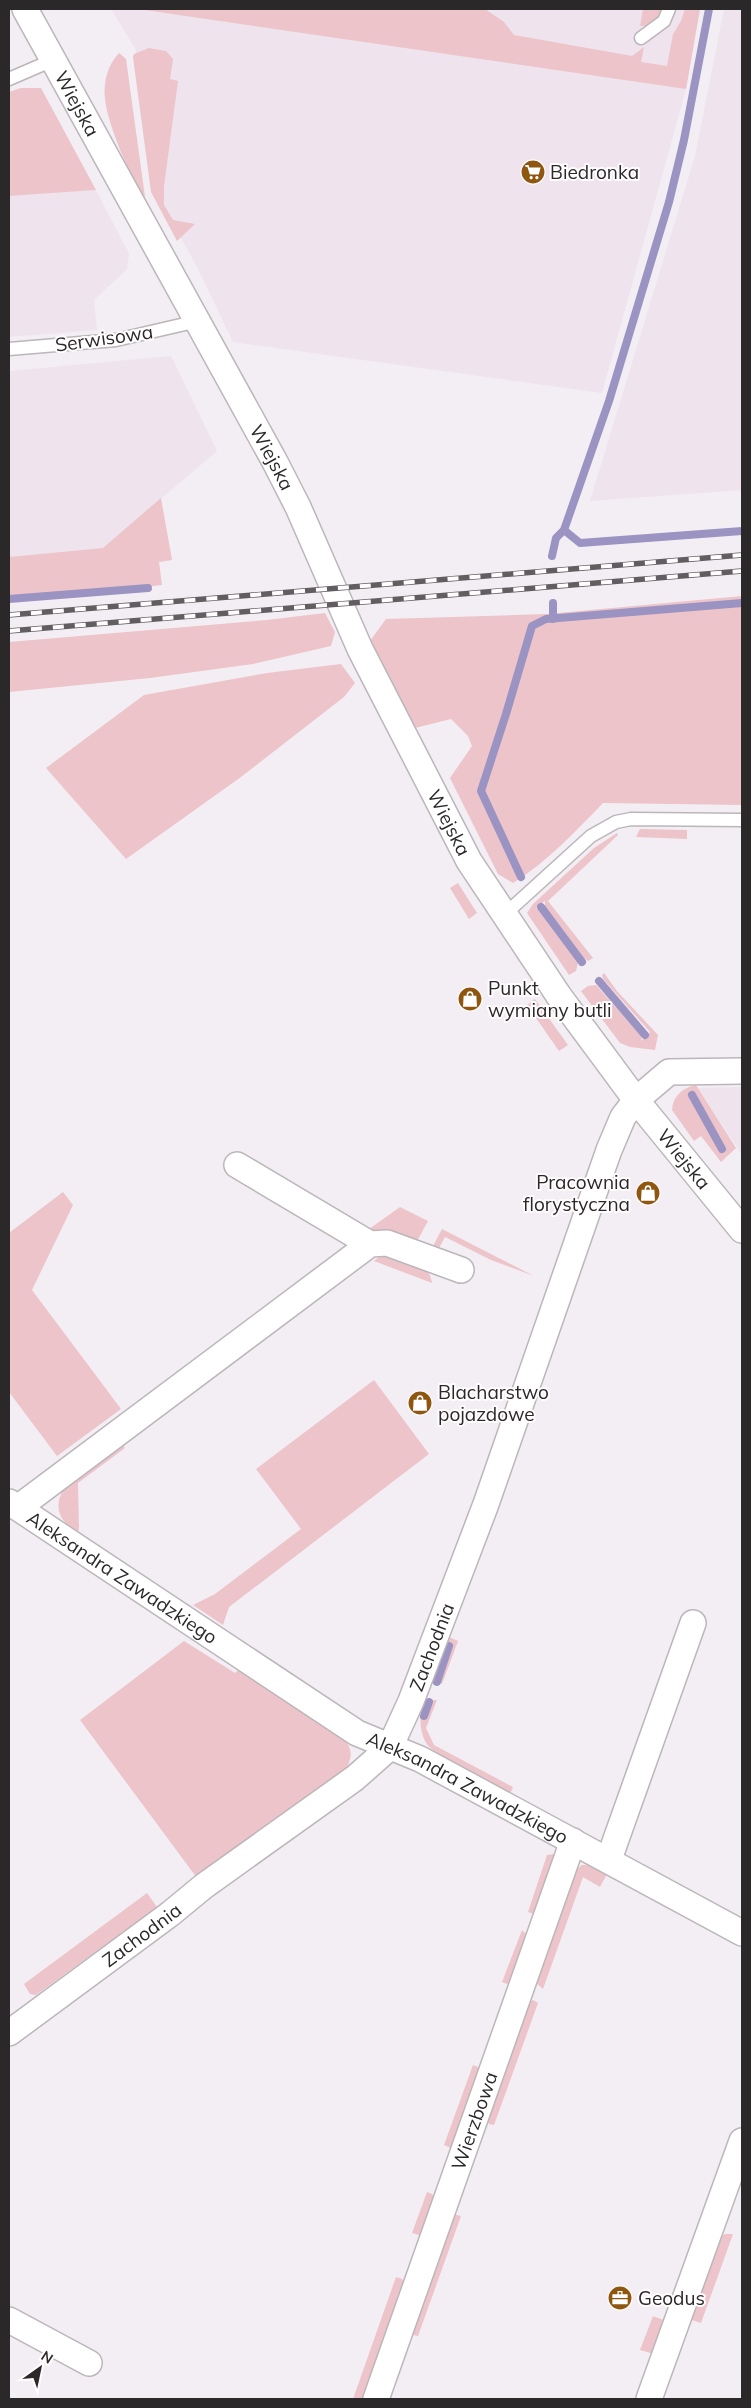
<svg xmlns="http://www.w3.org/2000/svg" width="751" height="2408" viewBox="0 0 751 2408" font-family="Mulish,sans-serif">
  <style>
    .built { fill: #efe3ee }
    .green { fill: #ecc4ca }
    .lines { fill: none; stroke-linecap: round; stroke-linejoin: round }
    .stream { stroke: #9b93c2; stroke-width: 8 }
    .lane-casing { stroke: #bcb6bb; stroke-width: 15 }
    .street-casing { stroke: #bcb6bb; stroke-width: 28 }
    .lane { stroke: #fff; stroke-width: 12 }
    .street { stroke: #fff; stroke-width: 25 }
    .rail-casing { stroke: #615d60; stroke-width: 5.5 }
    .rail { stroke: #fffcfe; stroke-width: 4; stroke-dasharray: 11; stroke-linecap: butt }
    .labels { text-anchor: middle; stroke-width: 4; stroke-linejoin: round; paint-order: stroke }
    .street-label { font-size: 19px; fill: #2b282a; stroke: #fffcfe }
    .poi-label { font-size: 19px; fill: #2b282a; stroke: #fffcfe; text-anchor: start }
  </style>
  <rect width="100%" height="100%" fill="#f3eef3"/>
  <g class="built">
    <polygon points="111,9 700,9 686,89 602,393 233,342 199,271 162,203 135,48"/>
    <polygon points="724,9 742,9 742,490 590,501 695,156"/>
    <polygon points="96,190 129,254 127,269 94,300 97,330 9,337 9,196"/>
    <polygon points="171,356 217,451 103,548 9,557 9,371"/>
    <polygon points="742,1087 742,1155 698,1088"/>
  </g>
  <g class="green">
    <polygon points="138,9 485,9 504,22 514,35 632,56 644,47 641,62 667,66 673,34 681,21 685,9 700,9 686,89"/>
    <path d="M643,9H664C658,19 653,27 640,26Z"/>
    <polygon points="149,48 166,51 173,59 170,79 178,81 164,186 164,205 173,220 195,224 177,241 151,192 133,57 134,54"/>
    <path d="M119,53L126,59L145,197C130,179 107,122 105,99C103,81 108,65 119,53Z"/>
    <polygon points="21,88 41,88 96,190 9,196 9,92"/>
    <polygon points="161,498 172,560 159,562 162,585 9,602 9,557 103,548"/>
    <path d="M742,596V805L603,803C575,832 547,862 513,883L498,874L450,778L472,746L468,736L451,719L415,728L370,641L386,619L547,614Z"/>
    <polygon points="325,613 335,632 331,646 253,664 150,678 9,692 9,642 267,620"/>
    <polygon points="341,664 355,683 344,697 241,777 126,859 46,768 144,695 267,673"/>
    <polygon points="640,829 687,830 687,839 636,837"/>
    <polygon points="617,833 618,835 548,901 593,958 588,961 584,958 545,906 545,901 536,907 578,963 576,971 569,975 527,913 533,904 594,848"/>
    <polygon points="458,883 477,913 469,919 450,888"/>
    <polygon points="604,973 617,991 658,1035 655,1050 630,1047 620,1043 581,991 588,986 596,985 642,1037 641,1041 650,1032 603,979 602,975"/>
    <polygon points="535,999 568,1045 559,1051 527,1005"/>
    <path d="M696,1085L736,1148L721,1162L701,1136L694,1141L672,1110C673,1096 682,1088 696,1085Z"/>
    <polygon points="63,1192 73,1205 32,1290 121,1409 57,1456 9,1392 9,1233"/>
    <polygon points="400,1207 428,1221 416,1243 365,1232"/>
    <polygon points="442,1229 534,1276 491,1260 445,1237 438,1250 432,1248"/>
    <path d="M387,1251C406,1259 429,1261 432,1283L374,1261Z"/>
    <polygon points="374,1380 429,1454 229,1607 223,1625 193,1605 215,1594 301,1529 256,1469"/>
    <path d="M122,1444L125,1448L78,1483L79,1531C60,1524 53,1508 63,1490Z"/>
    <polygon points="449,1637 458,1641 442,1684 433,1676"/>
    <path d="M184,1641L235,1673L239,1669L345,1740C353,1751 352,1757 346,1769L197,1878L80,1720Z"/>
    <path d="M437,1700L426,1728L434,1745L513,1787L510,1794C490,1784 434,1759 425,1741C419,1728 420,1717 422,1704L425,1701Z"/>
    <polygon points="554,1854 555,1861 536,1915 528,1912 547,1855"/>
    <polygon points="582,1865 591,1865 607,1874 600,1887 583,1877 543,1989 535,1982 576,1870"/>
    <polygon points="147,1893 157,1907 36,1995 30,1994 24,1984"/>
    <polygon points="522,1930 529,1937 513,1982 507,1984 502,1982"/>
    <polygon points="533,2000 538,2003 494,2125 489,2124 486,2118 527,2003"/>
    <polygon points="473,2065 478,2067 480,2072 453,2149 444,2145"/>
    <polygon points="427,2192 432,2194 435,2199 422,2236 412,2233"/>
    <polygon points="453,2214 461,2216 418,2336 413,2335 410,2330"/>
    <polygon points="725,2234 733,2234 701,2323 689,2319 710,2260 714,2258 712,2253 718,2239"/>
    <polygon points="396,2277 402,2279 405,2284 364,2399 353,2399"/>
    <polygon points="653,2316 666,2321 654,2354 640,2350"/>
  </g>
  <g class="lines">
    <g class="stream">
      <polyline points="564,530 580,543 742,531"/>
      <polyline points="552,556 556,538 564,530 609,401 669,202 684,140 709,9"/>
      <polyline points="9,599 148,588"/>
      <polyline points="553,603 553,619"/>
      <polyline points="521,877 481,791 506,714 532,626 546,619 742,603"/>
      <polyline points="541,907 582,962"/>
      <polyline points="599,981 645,1035"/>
      <polyline points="692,1095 722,1149"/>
      <polyline points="437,1682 449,1646"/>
      <polyline points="424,1716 429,1702"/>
    </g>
    <defs>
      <g id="lane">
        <polyline points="641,38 664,21 669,9"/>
        <polyline points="9,79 53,60"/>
        <polyline points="9,349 116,340 198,321"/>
        <polyline points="504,915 591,836 616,822 631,819 742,820"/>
      </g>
      <g id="street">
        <path id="s1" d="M25,9L275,462L298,507L360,649L469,861L559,996L636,1100L742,1230"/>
        <polyline points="237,1165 370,1244"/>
        <path id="s2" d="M9,1502L357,1733L420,1759L742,1933"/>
        <polyline points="19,1507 370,1244 387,1243 461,1270"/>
        <polyline points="609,1859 693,1623"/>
        <path id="s3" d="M9,2033L170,1914L204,1886L355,1778L390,1747L411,1701L486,1504L609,1150L623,1117L636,1100L669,1072L742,1071"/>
        <polyline points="9,2320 89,2363"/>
        <path id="s4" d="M376,2399L573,1841"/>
        <polyline points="649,2399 742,2141"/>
      </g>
    </defs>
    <use href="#lane" class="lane-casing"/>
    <use href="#street" class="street-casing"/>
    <use href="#lane" class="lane"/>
    <use href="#street" class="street"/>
    <defs>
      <g id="rail">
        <polyline points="9,615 742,555"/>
        <polyline points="9,631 742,571"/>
      </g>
    </defs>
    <use href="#rail" class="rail-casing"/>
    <use href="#rail" class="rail"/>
  </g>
  <defs>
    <symbol id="supermarket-disc" viewBox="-11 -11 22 22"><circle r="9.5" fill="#8f5610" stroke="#fffcfe"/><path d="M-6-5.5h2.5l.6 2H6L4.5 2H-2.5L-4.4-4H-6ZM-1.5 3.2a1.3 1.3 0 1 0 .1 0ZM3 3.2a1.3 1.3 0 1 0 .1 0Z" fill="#fff"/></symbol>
    <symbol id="shop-disc" viewBox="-11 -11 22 22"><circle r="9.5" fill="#8f5610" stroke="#fffcfe"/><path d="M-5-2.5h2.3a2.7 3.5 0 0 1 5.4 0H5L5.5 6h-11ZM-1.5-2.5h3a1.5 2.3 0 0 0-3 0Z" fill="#fff"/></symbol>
    <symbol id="office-disc" viewBox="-11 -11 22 22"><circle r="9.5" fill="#8f5610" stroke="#fffcfe"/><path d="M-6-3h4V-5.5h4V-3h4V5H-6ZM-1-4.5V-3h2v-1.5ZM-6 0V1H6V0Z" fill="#fff"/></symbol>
  </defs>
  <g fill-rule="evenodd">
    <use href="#supermarket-disc" x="519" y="158" width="28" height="28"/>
    <use href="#shop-disc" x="456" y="985" width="28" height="28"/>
    <use href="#shop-disc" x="634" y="1179" width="28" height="28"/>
    <use href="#shop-disc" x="406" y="1389" width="28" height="28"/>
    <use href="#office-disc" x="606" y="2284" width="28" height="28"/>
  </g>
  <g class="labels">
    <g class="street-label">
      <text dy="7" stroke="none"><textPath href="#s1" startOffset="108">Wiejska</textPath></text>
      <text transform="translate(104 338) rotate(-8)" y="7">Serwisowa</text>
      <text dy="7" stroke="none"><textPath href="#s1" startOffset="512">Wiejska</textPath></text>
      <text dy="7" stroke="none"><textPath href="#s1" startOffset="918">Wiejska</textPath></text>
      <text dy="7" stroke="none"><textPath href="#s1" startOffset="1329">Wiejska</textPath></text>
      <text dy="7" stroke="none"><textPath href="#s2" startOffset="136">Aleksandra Zawadzkiego</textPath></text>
      <text dy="7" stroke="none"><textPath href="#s3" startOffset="585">Zachodnia</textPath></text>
      <text dy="7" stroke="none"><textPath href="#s2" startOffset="541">Aleksandra Zawadzkiego</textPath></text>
      <text dy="7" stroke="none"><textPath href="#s3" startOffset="165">Zachodnia</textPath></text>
      <text dy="7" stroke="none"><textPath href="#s4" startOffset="295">Wierzbowa</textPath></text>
    </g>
    <g class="poi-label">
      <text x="550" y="179">Biedronka</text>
      <text x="488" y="995">Punkt<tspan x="488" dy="22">wymiany butli</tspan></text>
      <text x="630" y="1189" text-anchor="end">Pracownia<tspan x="630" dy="22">florystyczna</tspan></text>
      <text x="438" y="1399">Blacharstwo<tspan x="438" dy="22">pojazdowe</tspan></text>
      <text x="638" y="2305">Geodus</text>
    </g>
  </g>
  <rect width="751" height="2408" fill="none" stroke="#2b282a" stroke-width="20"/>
  <g transform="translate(40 2368) rotate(33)" stroke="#fffcfe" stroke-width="4" paint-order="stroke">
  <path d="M0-4L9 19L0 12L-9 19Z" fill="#2b282a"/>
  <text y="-8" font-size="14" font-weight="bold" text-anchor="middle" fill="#2b282a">N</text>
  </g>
</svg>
